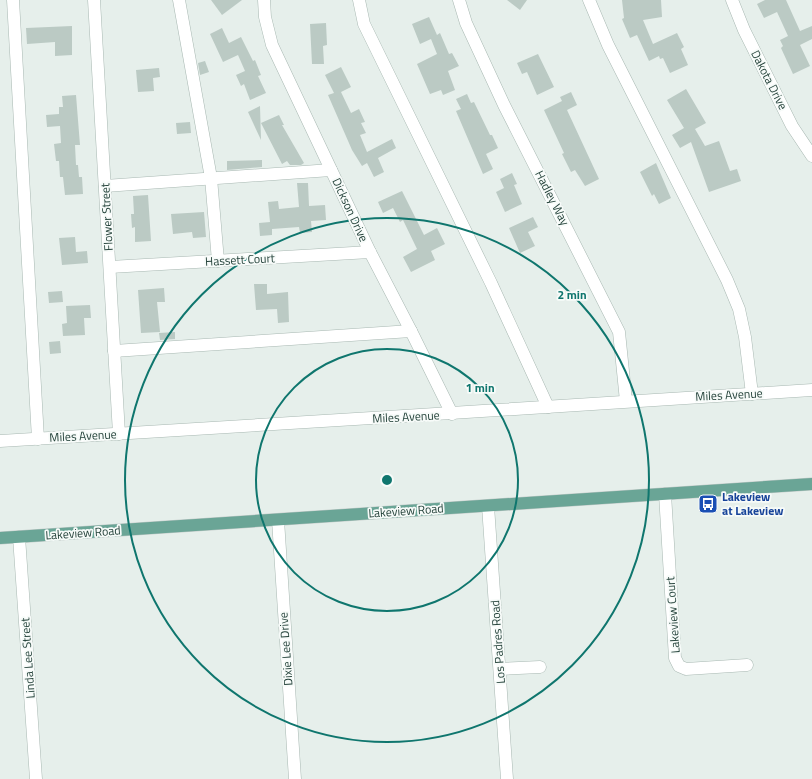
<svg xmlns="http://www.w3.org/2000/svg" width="812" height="779" viewBox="0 0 812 779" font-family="'Titillium Web',sans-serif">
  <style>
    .building { fill: #bbcac4 }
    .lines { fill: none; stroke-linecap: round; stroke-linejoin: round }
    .minor-casing { stroke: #a8b8b2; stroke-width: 13 }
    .major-casing { stroke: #c2cac8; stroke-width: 13 }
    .minor { stroke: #fff; stroke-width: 12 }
    .major { stroke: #6aa596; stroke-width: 12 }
    .ring { fill: none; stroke: #0f766e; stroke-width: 2 }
    .labels { text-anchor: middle; stroke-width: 3.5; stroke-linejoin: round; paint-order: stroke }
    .street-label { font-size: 12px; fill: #24423a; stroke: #f7fbf9 }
    .transit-label { font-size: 12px; font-weight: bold; fill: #164399; stroke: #f7fbf9; text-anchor: start }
    .centre { fill: #0f766e; stroke: #f7fbf9; stroke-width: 2 }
    .ring-label { font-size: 12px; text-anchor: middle; font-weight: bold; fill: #0f766e; stroke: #f7fbf9; stroke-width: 3.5; stroke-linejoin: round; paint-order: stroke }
  </style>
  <rect width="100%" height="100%" fill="#e6efeb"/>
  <g class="building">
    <polygon points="211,0 242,0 222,15"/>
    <polygon points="507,0 527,0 520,10"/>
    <polygon points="622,0 661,0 662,17 643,20 653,44 677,33 684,47 681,49 688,65 670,73 663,58 660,59 659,56 649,61 637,35 630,38 622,19 624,18"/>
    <polygon points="765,0 786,0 800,31 812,26 812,39 800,45 810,66 793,74 781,48 783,46 780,40 788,36 777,12 764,18 757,4"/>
    <polygon points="429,17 437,35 440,33 449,54 452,53 459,66 448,71 455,90 443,95 441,90 430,94 417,64 437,54 431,39 420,44 412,24"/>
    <polygon points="326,23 327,45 323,46 324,64 312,64 310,24"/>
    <polygon points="72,26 72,55 55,56 55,42 27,44 26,28"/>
    <polygon points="222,28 229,43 241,37 253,61 255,60 261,75 258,76 266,93 250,100 244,84 241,86 236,75 245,71 238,55 223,62 210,34"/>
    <polygon points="538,54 554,87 537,95 527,72 522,74 517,63"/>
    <polygon points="205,61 209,72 200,75 198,63"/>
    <polygon points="341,67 351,87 341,92 351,113 359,109 365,122 361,123 366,133 360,135 367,152 392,139 396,148 378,158 384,172 374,177 367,163 362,166 352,150 328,95 334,93 325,75"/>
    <polygon points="159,68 160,77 153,78 154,91 138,92 136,70"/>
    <polygon points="686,89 706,123 695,129 705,146 719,141 730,171 737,169 741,181 709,192 691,142 680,148 672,135 684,128 667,100"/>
    <polygon points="571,92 577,105 567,110 599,179 585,186 575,170 571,172 562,154 564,153 544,110 562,101 560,97"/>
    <polygon points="467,94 471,103 474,102 490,135 492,135 498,148 486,154 493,169 483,174 456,111 461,109 456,99"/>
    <polygon points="76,95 80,145 75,145 76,165 78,165 79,177 82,177 83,194 65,195 63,177 60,177 59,161 56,161 54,144 61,143 60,126 47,127 46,115 59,114 59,107 63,107 62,96"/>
    <polygon points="260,106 261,140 248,112"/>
    <polygon points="279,115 284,125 282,125 304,163 301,165 290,165 287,161 282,164 261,123"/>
    <polygon points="190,122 191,133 177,134 176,123"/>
    <polygon points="262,160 262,167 227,170 227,161"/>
    <polygon points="656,163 671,198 659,204 654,194 652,196 640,172"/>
    <polygon points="512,173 517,184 514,185 522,204 505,212 496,192 504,188 500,179"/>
    <polygon points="297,183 308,183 309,206 325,205 326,220 311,221 312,232 300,233 299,227 272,229 272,235 260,236 259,223 270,222 268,202 278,201 279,209 299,207"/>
    <polygon points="402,191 424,235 437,228 445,244 431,251 435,260 411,272 403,257 417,249 403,220 400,222 393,208 383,213 378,202"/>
    <polygon points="148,195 151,241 135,242 135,227 132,228 131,214 134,214 133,196"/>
    <polygon points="204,212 206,237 193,238 192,232 173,234 171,214"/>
    <polygon points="533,217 538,227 528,232 535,246 520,253 509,228"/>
    <polygon points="75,237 76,252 87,251 88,263 62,265 59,238"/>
    <polygon points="254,284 267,284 267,294 288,292 289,322 278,323 277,309 256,310"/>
    <polygon points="164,288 165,302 157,302 160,332 141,333 138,290"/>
    <polygon points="62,291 63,302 49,303 48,292"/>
    <polygon points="90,305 91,318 84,318 85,335 63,336 62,324 67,323 66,306"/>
    <polygon points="175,332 175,339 160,340 159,333"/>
    <polygon points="60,341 61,353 50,354 49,342"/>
  </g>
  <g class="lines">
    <defs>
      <g id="minor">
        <polyline points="13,0 38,439"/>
        <polyline points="94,0 119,434"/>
        <polyline points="179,0 211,178 218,261"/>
        <polyline points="264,0 265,17 272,45 370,252 411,331 452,414"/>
        <polyline points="359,0 364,24 491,283 548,407"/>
        <polyline points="459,0 466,23 504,105 619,332 626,401"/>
        <polyline points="589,0 608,45 727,280 739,309 745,337 752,394"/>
        <polyline points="732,0 744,30 792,126 812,156"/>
        <polyline points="105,186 331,170"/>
        <polyline points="110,267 370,252"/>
        <polyline points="114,351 411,331"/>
        <path d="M0,441C271,425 541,407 812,390"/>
        <polyline points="665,494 675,658 679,666 686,669 747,665"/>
        <polyline points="488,506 507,779"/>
        <polyline points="278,520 295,779"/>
        <polyline points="19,537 36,779"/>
        <polyline points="500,669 540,667"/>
      </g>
      <polyline id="major" points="0,538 812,484"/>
    </defs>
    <use href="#minor" class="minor-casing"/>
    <use href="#major" class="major-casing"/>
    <use href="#minor" class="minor"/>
    <use href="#major" class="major"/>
  </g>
  <g class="ring">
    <circle cx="387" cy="480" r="131"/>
    <circle cx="387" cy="480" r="262"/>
  </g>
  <defs>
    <symbol id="bus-square" viewBox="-11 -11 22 22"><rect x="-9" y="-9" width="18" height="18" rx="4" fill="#1a4fb4" stroke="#f7fbf9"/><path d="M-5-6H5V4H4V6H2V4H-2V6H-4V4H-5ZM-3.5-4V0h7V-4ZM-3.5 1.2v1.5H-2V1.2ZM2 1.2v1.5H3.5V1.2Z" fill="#fff"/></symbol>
  </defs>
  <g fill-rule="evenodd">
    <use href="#bus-square" x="697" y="493" width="22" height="22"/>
  </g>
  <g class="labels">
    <g class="street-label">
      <text transform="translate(769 80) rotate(63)" y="4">Dakota Drive</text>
      <text transform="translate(552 198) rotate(63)" y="4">Hadley Way</text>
      <text transform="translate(350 210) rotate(65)" y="4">Dickson Drive</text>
      <text transform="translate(107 217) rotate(-93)" y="4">Flower Street</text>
      <text transform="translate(240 260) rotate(-3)" y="4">Hassett Court</text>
      <text transform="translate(729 395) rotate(-3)" y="4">Miles Avenue</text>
      <text transform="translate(406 417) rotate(-3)" y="4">Miles Avenue</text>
      <text transform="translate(83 436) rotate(-3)" y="4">Miles Avenue</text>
      <text transform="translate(406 511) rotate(-4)" y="4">Lakeview Road</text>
      <text transform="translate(83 533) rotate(-4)" y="4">Lakeview Road</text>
      <text transform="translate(673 615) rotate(-94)" y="4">Lakeview Court</text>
      <text transform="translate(498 642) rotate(-94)" y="4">Los Padres Road</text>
      <text transform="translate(286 649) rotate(-94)" y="4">Dixie Lee Drive</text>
      <text transform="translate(28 658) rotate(-94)" y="4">Linda Lee Street</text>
    </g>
    <g class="transit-label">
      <text x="722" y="501">Lakeview<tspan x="722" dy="14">at Lakeview</tspan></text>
    </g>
  </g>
  <circle cx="387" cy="480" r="6" class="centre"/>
  <g class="ring-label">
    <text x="572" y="299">2 min</text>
    <text x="480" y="392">1 min</text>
  </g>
</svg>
